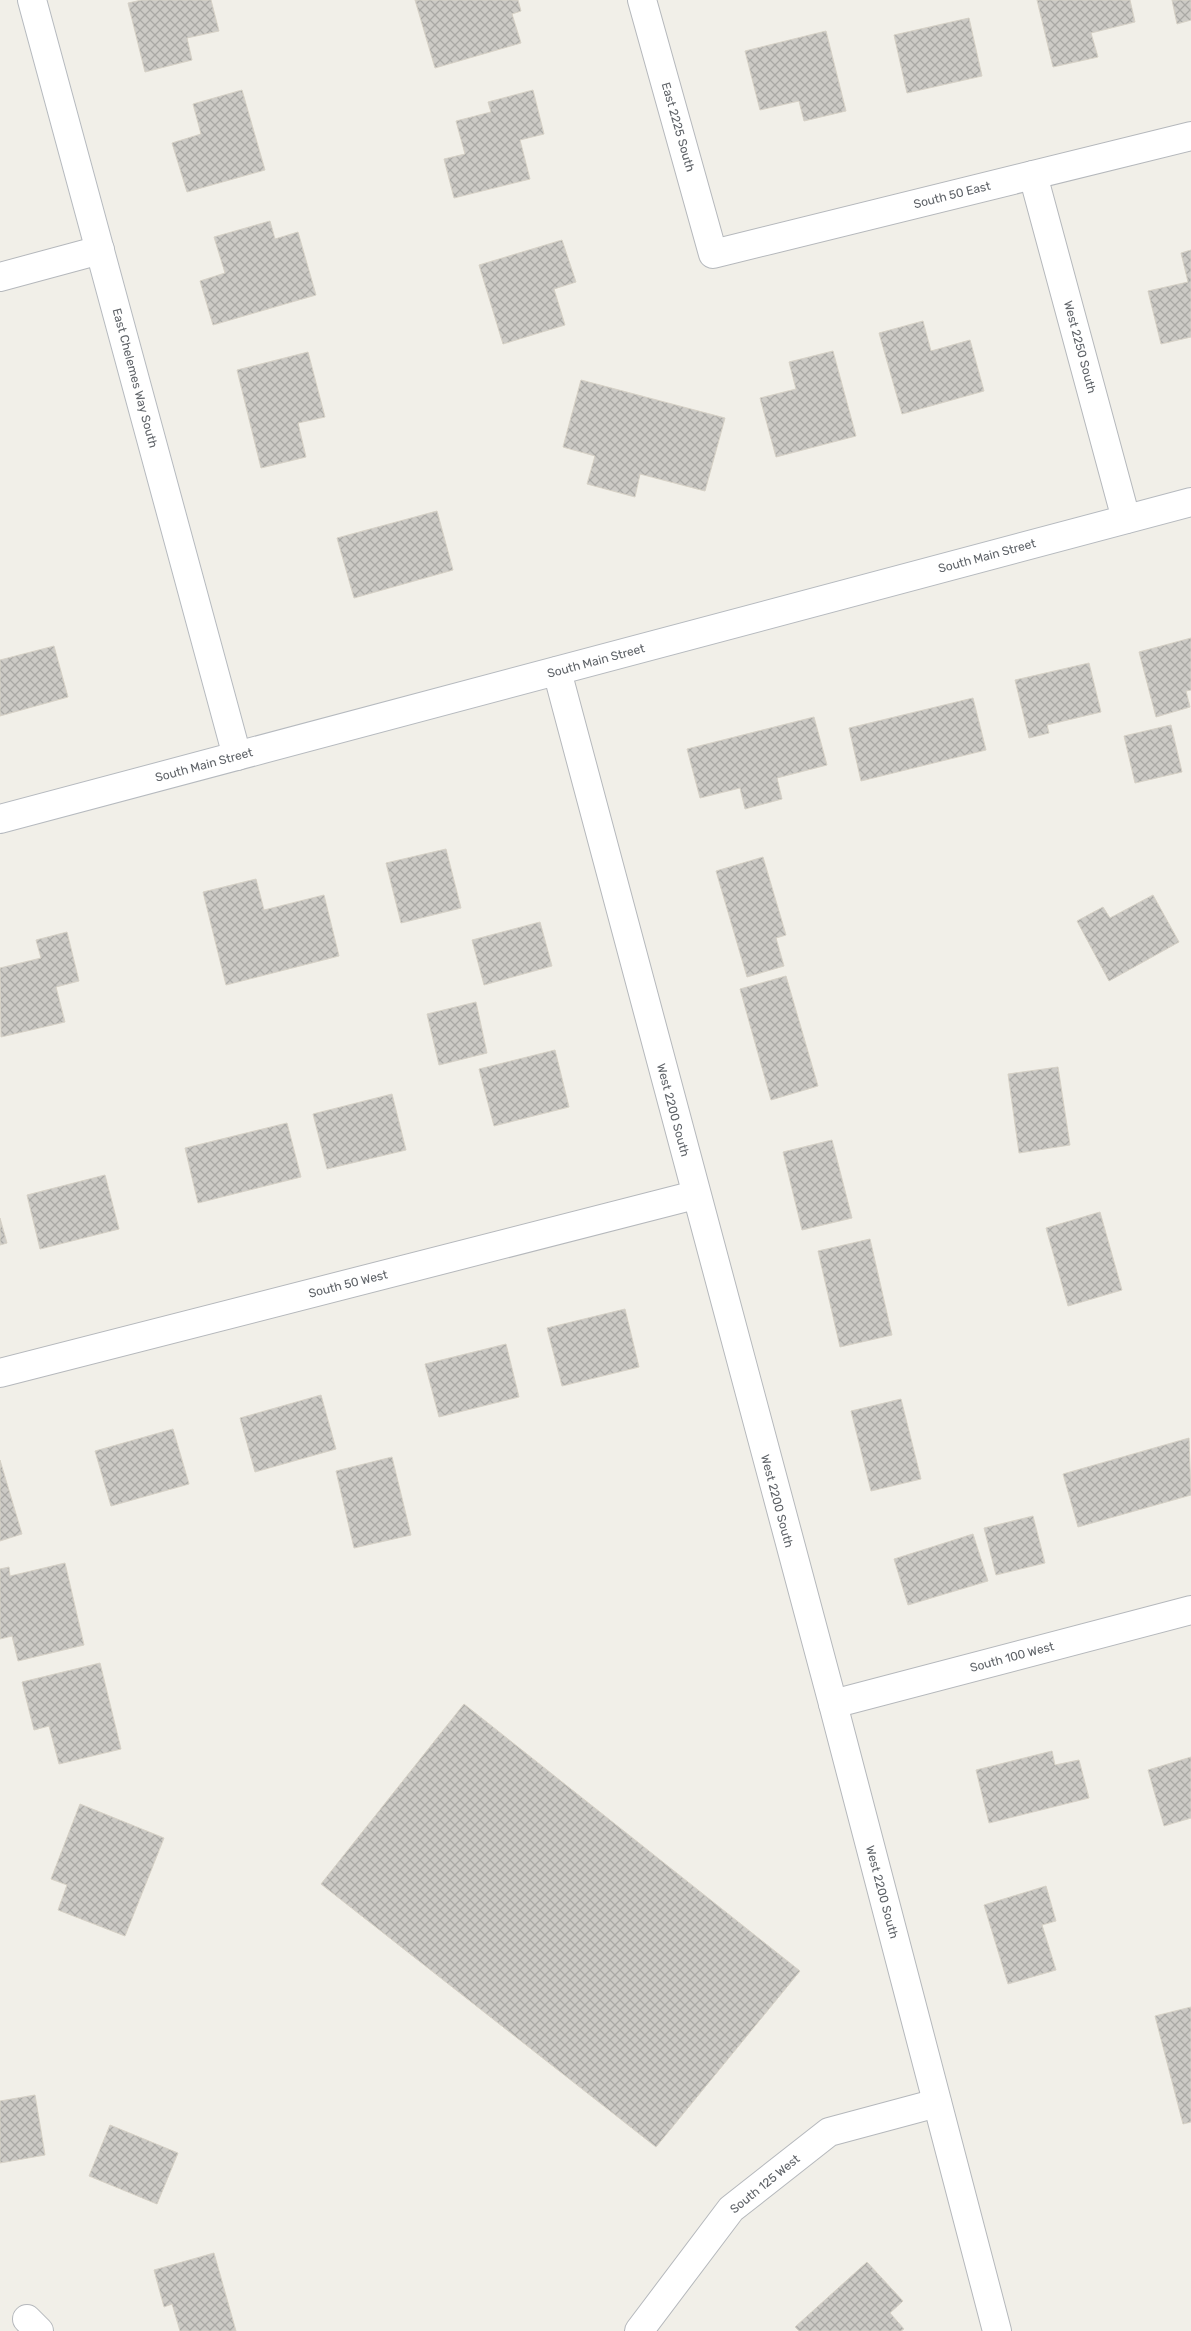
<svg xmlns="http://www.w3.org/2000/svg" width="1191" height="2331" viewBox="0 0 1191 2331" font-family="Rubik,sans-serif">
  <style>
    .building { fill: url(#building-cross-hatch); stroke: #d6d1c6 }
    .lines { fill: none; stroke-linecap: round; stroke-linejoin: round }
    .street-casing { stroke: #b5b8bc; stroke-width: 30 }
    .secondary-casing { stroke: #b6babf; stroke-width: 30 }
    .street { stroke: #fff; stroke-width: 28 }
    .secondary { stroke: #fff; stroke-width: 28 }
    .labels { text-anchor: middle; stroke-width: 4.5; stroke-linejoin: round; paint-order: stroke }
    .street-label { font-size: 12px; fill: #5f6368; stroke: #fff }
  </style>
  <defs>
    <pattern id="building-cross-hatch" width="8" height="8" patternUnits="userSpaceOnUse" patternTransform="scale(1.25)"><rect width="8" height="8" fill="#cccac5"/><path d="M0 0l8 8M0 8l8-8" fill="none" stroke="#a9a8a4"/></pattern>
  </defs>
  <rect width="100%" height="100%" fill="#f1efe8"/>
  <g class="building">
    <polygon points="142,0 211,0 219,31 187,38 192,60 145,72 128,3"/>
    <polygon points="415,0 518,0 521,11 512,14 521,43 435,68"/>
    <polygon points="1037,0 1130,0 1135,22 1091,33 1098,57 1053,67"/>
    <polygon points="1172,0 1191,0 1191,20 1177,24"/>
    <polygon points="969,18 982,76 907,93 894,35"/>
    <polygon points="826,31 846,111 804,121 799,101 760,110 745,51"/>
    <polygon points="242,90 265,170 187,192 172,143 201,134 193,104"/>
    <polygon points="533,90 544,134 520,140 530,179 454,198 444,159 465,154 456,121 491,112 488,102"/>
    <polygon points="270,221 275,239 298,232 316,295 213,325 200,281 225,273 214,237"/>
    <polygon points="562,240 576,282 554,289 565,325 503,344 479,265"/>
    <polygon points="1191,250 1191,337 1161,344 1148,291 1188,282 1181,253"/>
    <polygon points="923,321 931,351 970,340 984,391 902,414 879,333"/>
    <polygon points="833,351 856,436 776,457 760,398 796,389 789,362"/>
    <polygon points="308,352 325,417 298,423 306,457 261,468 237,370"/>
    <polygon points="581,380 725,418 705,491 640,474 635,497 587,484 595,456 563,447"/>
    <polygon points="437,511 453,570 354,598 337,538"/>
    <polygon points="1191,638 1191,690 1186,691 1190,707 1156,717 1139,652"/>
    <polygon points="54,646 68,697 0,716 0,660"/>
    <polygon points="1089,663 1101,712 1047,725 1049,733 1029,738 1015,680"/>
    <polygon points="973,698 986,750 861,781 849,728"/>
    <polygon points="814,717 827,765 777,778 782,799 745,809 740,788 700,798 687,749"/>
    <polygon points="1171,725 1182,772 1135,783 1124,736"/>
    <polygon points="446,849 461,908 401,923 386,863"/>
    <polygon points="763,857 786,935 776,938 784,966 747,977 716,871"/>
    <polygon points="256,879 264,910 324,895 339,956 226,985 203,892"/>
    <polygon points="1153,895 1179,942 1109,981 1077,921 1103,907 1110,918"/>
    <polygon points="540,922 552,966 484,985 472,940"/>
    <polygon points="67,932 79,981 56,987 65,1022 1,1037 0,968 41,958 36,940"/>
    <polygon points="786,976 818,1086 771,1100 740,989"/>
    <polygon points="476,1002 487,1053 439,1065 427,1014"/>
    <polygon points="555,1050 569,1107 494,1126 479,1069"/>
    <polygon points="1058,1067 1070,1145 1019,1153 1008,1074"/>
    <polygon points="392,1094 406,1150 327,1169 313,1114"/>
    <polygon points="287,1123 301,1177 198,1203 185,1148"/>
    <polygon points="832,1140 852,1218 802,1230 783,1152"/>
    <polygon points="105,1175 119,1229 40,1249 27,1195"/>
    <polygon points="1100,1212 1122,1290 1068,1306 1046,1228"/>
    <polygon points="0,1218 7,1243 0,1245"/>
    <polygon points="870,1239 892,1335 840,1347 818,1251"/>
    <polygon points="625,1309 639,1367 562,1386 547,1328"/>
    <polygon points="506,1344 519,1397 439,1417 425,1364"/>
    <polygon points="321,1395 336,1449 255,1472 240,1418"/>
    <polygon points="901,1399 921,1479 871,1491 851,1411"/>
    <polygon points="173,1429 189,1484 111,1506 95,1451"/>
    <polygon points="1189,1438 1191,1495 1078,1527 1063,1474"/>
    <polygon points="392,1457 411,1535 354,1548 336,1471"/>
    <polygon points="0,1460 22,1534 0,1541"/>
    <polygon points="1033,1516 1045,1563 996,1575 984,1528"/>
    <polygon points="973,1534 988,1581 908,1605 894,1559"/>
    <polygon points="65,1563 84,1645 18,1661 12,1636 0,1639 0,1569 9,1567 10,1576"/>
    <polygon points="100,1663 121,1749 59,1764 49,1726 34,1730 22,1682"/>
    <polygon points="464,1704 800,1971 656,2147 321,1884"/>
    <polygon points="1052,1751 1055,1765 1079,1760 1089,1798 989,1823 976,1770"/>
    <polygon points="1191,1757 1191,1818 1164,1826 1148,1770"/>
    <polygon points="80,1804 164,1838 125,1936 58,1910 67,1885 51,1879"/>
    <polygon points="1046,1886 1056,1921 1042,1925 1056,1970 1008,1984 984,1905"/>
    <polygon points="1191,2007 1191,2122 1183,2124 1155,2016"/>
    <polygon points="35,2095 45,2155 0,2163 0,2101"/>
    <polygon points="110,2125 178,2153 157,2204 89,2176"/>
    <polygon points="214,2253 236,2331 180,2331 172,2304 164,2307 154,2270"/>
    <polygon points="867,2262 903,2301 890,2313 904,2329 901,2331 799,2331 795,2327"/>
  </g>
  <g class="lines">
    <defs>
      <g id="street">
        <polyline points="642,0 713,254 1191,136"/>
        <polyline points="1033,175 1126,519"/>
        <polyline points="0,277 100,250"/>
        <polyline points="557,671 833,1704 997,2331"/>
        <polyline points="0,1373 695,1195"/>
        <polyline points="833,1704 1191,1610"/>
        <polyline points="27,2319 39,2331"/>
        <polyline points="639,2331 731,2209 829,2132 937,2103"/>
      </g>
      <g id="secondary">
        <polyline points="32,0 237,756"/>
        <polyline points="0,819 1191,502"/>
      </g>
    </defs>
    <use href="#street" class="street-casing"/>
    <use href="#secondary" class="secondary-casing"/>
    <use href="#street" class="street"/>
    <use href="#secondary" class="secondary"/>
  </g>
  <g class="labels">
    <g class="street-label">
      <text transform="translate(678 127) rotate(74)" y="4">East 2225 South</text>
      <text transform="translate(952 195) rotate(-14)" y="4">South 50 East</text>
      <text transform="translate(1080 347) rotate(75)" y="4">West 2250 South</text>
      <text transform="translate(135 378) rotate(75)" y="4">East Chelemes Way South</text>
      <text transform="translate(987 556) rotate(-15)" y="4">South Main Street</text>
      <text transform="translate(596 661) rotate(-15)" y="4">South Main Street</text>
      <text transform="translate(204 765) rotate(-15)" y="4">South Main Street</text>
      <text transform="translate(673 1110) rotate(75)" y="4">West 2200 South</text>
      <text transform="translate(348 1284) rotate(-14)" y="4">South 50 West</text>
      <text transform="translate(777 1501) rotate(75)" y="4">West 2200 South</text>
      <text transform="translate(1012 1657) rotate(-15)" y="4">South 100 West</text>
      <text transform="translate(882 1892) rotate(75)" y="4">West 2200 South</text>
      <text transform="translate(765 2184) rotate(-39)" y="4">South 125 West</text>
    </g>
  </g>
</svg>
